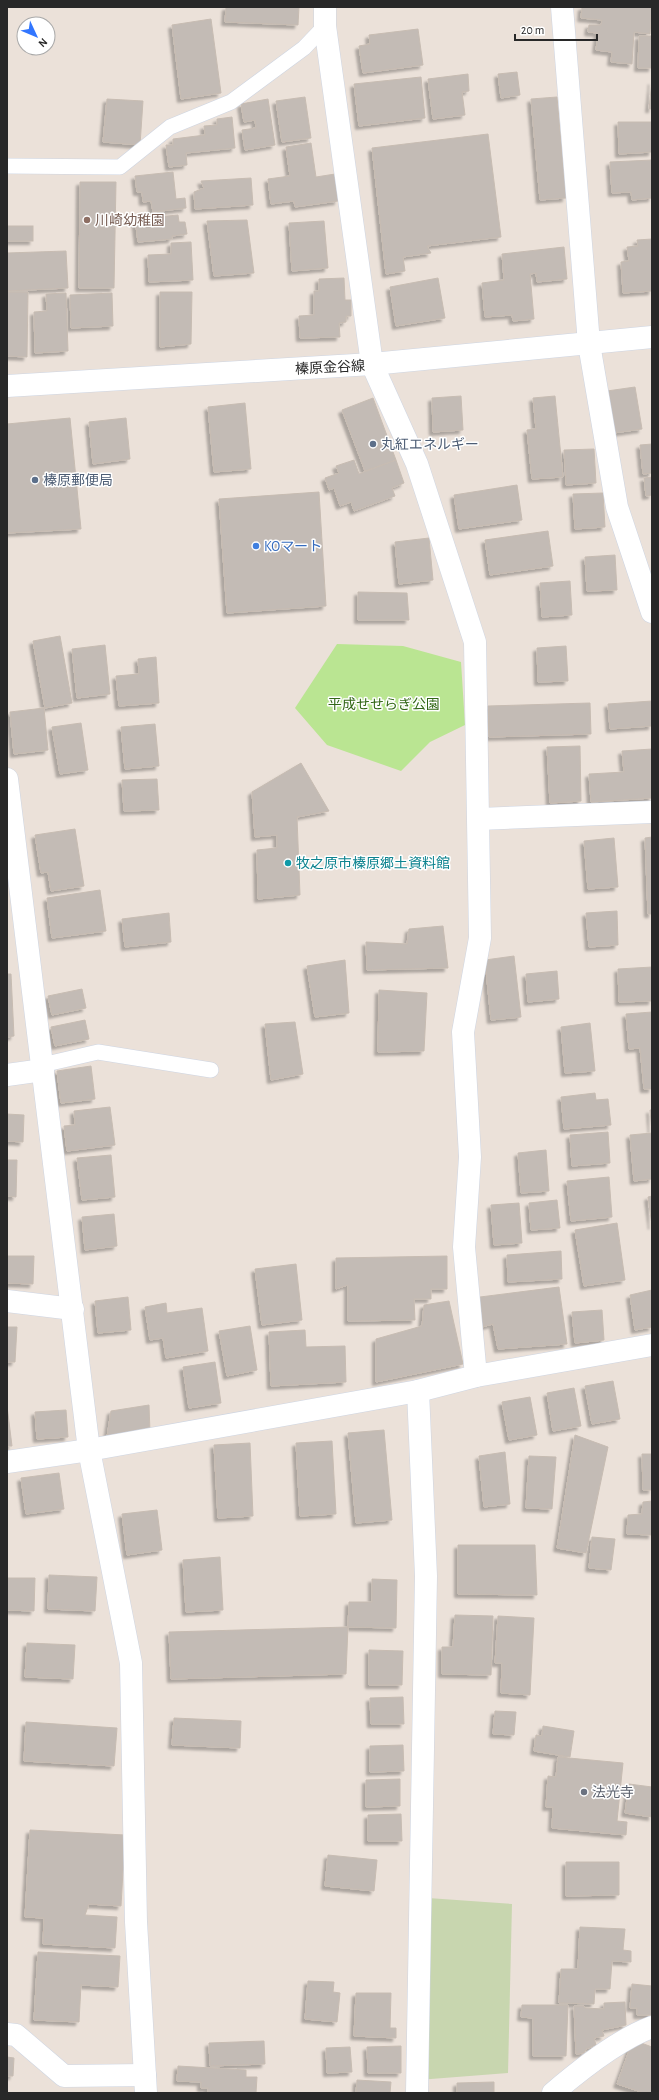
<svg xmlns="http://www.w3.org/2000/svg" width="659" height="2100" viewBox="0 0 659 2100" font-family="'Alegreya Sans','Noto Sans JP',sans-serif">
  <style>
    .green { fill: #bae592 }
    .cemetery { fill: #c8d6af }
    .building { fill: #c3bbb5; stroke: #c7bcb2; filter: url(#shadow) }
    .lines { fill: none; stroke-linecap: round; stroke-linejoin: round }
    .service-casing { stroke: #ced5e2; stroke-width: 16 }
    .minor-casing { stroke: #ced5e2; stroke-width: 23 }
    .secondary-casing { stroke: #ced5e2; stroke-width: 23 }
    .service { stroke: #fff; stroke-width: 15 }
    .minor { stroke: #fff; stroke-width: 22 }
    .secondary { stroke: #fff; stroke-width: 22 }
    .education-dot { fill: #8d6e63; stroke: #fff; stroke-width: 1.5 }
    .service-dot { fill: #5c6f8a; stroke: #fff; stroke-width: 1.5 }
    .shop-dot { fill: #3f7fe0; stroke: #fff; stroke-width: 1.5 }
    .culture-dot { fill: #0f9aa8; stroke: #fff; stroke-width: 1.5 }
    .worship-dot { fill: #6b7280; stroke: #fff; stroke-width: 1.5 }
    .labels { text-anchor: middle; stroke-width: 3; stroke-linejoin: round; paint-order: stroke }
    .education-label { font-size: 14px; fill: #785e54; stroke: #fff; text-anchor: start }
    .street-label { font-size: 14px; fill: #282828; stroke: #fff }
    .service-label { font-size: 14px; fill: #4e5e75; stroke: #fff; text-anchor: start }
    .shop-label { font-size: 14px; fill: #366cbe; stroke: #fff; text-anchor: start }
    .park-label { font-size: 14px; fill: #326716; stroke: #fff }
    .culture-label { font-size: 14px; fill: #0d838f; stroke: #fff; text-anchor: start }
    .worship-label { font-size: 14px; fill: #5b616d; stroke: #fff; text-anchor: start }
  </style>
  <defs>
    <filter id="shadow"><feDropShadow dx="-3.5" dy="3.5" stdDeviation="1" flood-color="#0004"/></filter>
  </defs>
  <rect width="100%" height="100%" fill="#ebe1d9"/>
  <polygon class="green" points="337,644 403,646 461,662 465,725 430,742 401,771 327,745 295,708"/>
  <polygon class="cemetery" points="428,1898 512,1904 508,2073 418,2080"/>
  <g class="building">
    <polygon points="226,7 299,7 298,25 225,22"/>
    <polygon points="582,7 652,7 650,34 634,32 632,64 611,62 612,52 596,50 598,33 588,32 589,25 601,25 602,20 581,18"/>
    <polygon points="211,19 221,93 181,99 172,25"/>
    <polygon points="418,29 423,65 363,73 359,46 370,44 369,35"/>
    <polygon points="639,36 652,36 652,68 638,68"/>
    <polygon points="517,72 520,95 501,98 498,74"/>
    <polygon points="468,74 469,91 462,92 465,115 433,119 428,79"/>
    <polygon points="421,77 425,118 359,126 354,84"/>
    <polygon points="652,81 652,109 649,109"/>
    <polygon points="305,97 311,138 282,142 276,101"/>
    <polygon points="557,97 566,198 540,200 531,99"/>
    <polygon points="107,99 143,101 140,145 103,142"/>
    <polygon points="268,99 275,145 245,150 242,130 256,128 255,120 244,122 241,104"/>
    <polygon points="232,117 235,148 186,153 187,165 169,167 166,145 173,145 173,139 205,135 204,126 217,125 217,119"/>
    <polygon points="618,122 652,122 652,152 619,154"/>
    <polygon points="488,134 501,237 427,246 431,253 403,257 405,271 386,274 372,148"/>
    <polygon points="311,143 316,177 335,174 338,201 295,207 294,201 271,204 268,179 290,176 286,147"/>
    <polygon points="652,160 652,198 632,200 631,192 612,193 610,162"/>
    <polygon points="173,172 176,199 185,198 186,208 153,212 151,201 143,202 142,192 137,192 135,176"/>
    <polygon points="251,178 253,205 195,209 194,192 204,188 201,181"/>
    <polygon points="80,182 116,182 114,288 79,288"/>
    <polygon points="178,215 179,222 185,222 187,234 172,236 172,239 138,242 135,219"/>
    <polygon points="247,220 254,273 214,276 207,221"/>
    <polygon points="324,221 328,268 292,271 289,223"/>
    <rect x="7" y="226" width="26" height="15"/>
    <polygon points="652,239 652,291 623,293 621,262 629,261 627,247 638,246 637,240"/>
    <polygon points="191,242 193,280 149,282 148,255 171,254 171,243"/>
    <polygon points="564,247 567,279 537,282 536,273 530,274 534,319 513,321 512,315 485,317 482,283 504,280 502,254"/>
    <polygon points="66,251 68,288 7,291 7,253"/>
    <polygon points="344,278 345,300 351,300 351,316 346,316 346,322 339,323 340,337 300,338 299,316 314,315 314,291 319,291 319,279"/>
    <polygon points="438,278 445,318 396,326 390,287"/>
    <polygon points="7,292 28,292 27,357 7,356"/>
    <polygon points="160,292 192,292 191,344 160,347"/>
    <polygon points="66,293 68,351 35,353 34,312 47,311 46,294"/>
    <polygon points="112,293 113,326 71,328 70,295"/>
    <polygon points="635,387 642,429 614,433 607,391"/>
    <polygon points="461,396 463,430 433,432 432,398"/>
    <polygon points="555,396 563,477 532,479 527,430 536,429 533,398"/>
    <polygon points="373,398 396,460 365,471 342,410"/>
    <polygon points="245,403 251,469 214,472 208,407"/>
    <polygon points="70,418 81,529 7,533 7,424"/>
    <polygon points="126,418 130,459 93,464 89,422"/>
    <polygon points="652,444 652,473 643,474 640,445"/>
    <polygon points="594,449 596,483 566,485 564,450"/>
    <polygon points="354,460 359,474 396,460 404,483 392,488 395,496 354,511 351,502 340,506 334,488 329,490 325,478 339,473 336,466"/>
    <polygon points="652,477 652,495 646,496 644,478"/>
    <polygon points="517,485 522,520 459,529 454,495"/>
    <polygon points="319,492 326,606 227,613 219,499"/>
    <polygon points="603,493 605,527 575,529 573,494"/>
    <polygon points="548,531 553,566 490,575 485,540"/>
    <polygon points="429,538 433,580 399,584 395,542"/>
    <polygon points="615,555 617,590 587,591 585,557"/>
    <polygon points="570,581 572,615 542,617 540,583"/>
    <polygon points="358,592 407,593 409,620 358,620"/>
    <polygon points="60,636 72,703 45,708 33,641"/>
    <polygon points="105,645 110,694 77,698 72,649"/>
    <polygon points="566,646 568,681 538,682 537,648"/>
    <polygon points="156,657 159,703 119,706 116,676 139,674 138,659"/>
    <polygon points="652,701 652,726 610,729 608,704"/>
    <polygon points="590,703 591,734 489,737 488,706"/>
    <polygon points="44,708 48,750 14,754 10,712"/>
    <polygon points="81,723 88,770 60,774 52,727"/>
    <polygon points="155,724 159,766 125,769 121,727"/>
    <polygon points="580,746 581,801 550,803 547,747"/>
    <polygon points="652,749 652,798 591,802 589,774 624,772 622,751"/>
    <polygon points="301,763 329,811 297,817 300,895 258,899 257,850 277,848 277,835 255,837 252,792"/>
    <polygon points="157,779 159,810 124,811 122,780"/>
    <polygon points="75,829 84,886 51,891 48,872 41,873 35,835"/>
    <polygon points="652,837 652,914 648,914 645,838"/>
    <polygon points="614,838 618,887 588,889 584,841"/>
    <polygon points="100,890 106,931 52,938 47,898"/>
    <polygon points="617,911 618,945 589,947 586,913"/>
    <polygon points="169,913 171,942 125,947 122,919"/>
    <polygon points="443,926 448,968 367,970 366,942 407,944 409,929"/>
    <polygon points="514,956 521,1017 491,1020 485,960"/>
    <polygon points="345,960 349,1013 315,1017 307,966"/>
    <polygon points="652,967 652,1001 619,1002 618,969"/>
    <polygon points="557,971 559,999 528,1002 526,974"/>
    <polygon points="7,974 11,974 14,1036 7,1037"/>
    <polygon points="82,989 86,1008 52,1015 48,996"/>
    <polygon points="379,990 427,993 424,1051 378,1052"/>
    <polygon points="652,1012 652,1089 644,1089 640,1048 629,1049 626,1014"/>
    <polygon points="85,1020 89,1039 55,1046 51,1027"/>
    <polygon points="295,1022 303,1074 271,1080 265,1024"/>
    <polygon points="590,1023 595,1071 565,1073 561,1027"/>
    <polygon points="91,1066 95,1099 61,1103 57,1071"/>
    <polygon points="595,1093 596,1100 608,1099 611,1125 564,1129 561,1097"/>
    <polygon points="110,1107 115,1145 67,1151 64,1126 75,1125 74,1111"/>
    <polygon points="650,1110 652,1110 652,1179 634,1181 630,1135 652,1133"/>
    <polygon points="7,1114 24,1115 23,1142 7,1141"/>
    <polygon points="608,1132 610,1163 572,1166 570,1135"/>
    <polygon points="546,1150 549,1191 521,1193 518,1153"/>
    <polygon points="111,1155 115,1197 82,1200 77,1158"/>
    <polygon points="7,1160 17,1160 16,1197 7,1196"/>
    <polygon points="609,1177 612,1217 571,1221 567,1181"/>
    <polygon points="652,1196 652,1226 648,1197"/>
    <polygon points="557,1200 560,1228 531,1230 529,1203"/>
    <polygon points="519,1203 522,1243 494,1245 491,1205"/>
    <polygon points="114,1214 117,1246 85,1250 82,1217"/>
    <polygon points="617,1223 625,1280 584,1286 575,1230"/>
    <polygon points="561,1251 562,1279 508,1282 507,1255"/>
    <polygon points="7,1256 34,1256 33,1284 7,1283"/>
    <polygon points="447,1256 447,1289 431,1289 431,1299 414,1299 415,1320 348,1321 348,1285 336,1289 336,1258"/>
    <polygon points="296,1264 302,1320 262,1325 255,1269"/>
    <polygon points="559,1287 567,1344 498,1349 493,1324 482,1327 480,1297"/>
    <polygon points="652,1290 652,1327 635,1330 630,1295"/>
    <polygon points="128,1297 131,1330 98,1333 95,1301"/>
    <polygon points="449,1301 463,1364 376,1382 376,1339 422,1326 424,1305"/>
    <polygon points="166,1303 167,1313 202,1308 208,1351 166,1358 163,1338 150,1340 145,1307"/>
    <polygon points="602,1310 604,1340 575,1343 572,1312"/>
    <polygon points="250,1326 257,1370 227,1376 219,1331"/>
    <polygon points="7,1327 17,1327 15,1362 7,1362"/>
    <polygon points="305,1330 306,1347 345,1346 346,1382 271,1386 269,1332"/>
    <polygon points="215,1362 221,1403 189,1408 183,1367"/>
    <polygon points="613,1381 620,1419 592,1424 585,1386"/>
    <polygon points="574,1388 581,1426 553,1431 547,1393"/>
    <polygon points="530,1397 537,1435 509,1440 502,1402"/>
    <polygon points="149,1405 150,1432 107,1437 111,1411"/>
    <polygon points="7,1406 12,1446 7,1446"/>
    <polygon points="66,1410 68,1437 37,1439 35,1412"/>
    <polygon points="384,1430 392,1520 356,1523 348,1433"/>
    <polygon points="575,1435 608,1447 586,1553 557,1548"/>
    <polygon points="332,1441 336,1514 300,1516 296,1443"/>
    <polygon points="250,1443 253,1516 218,1518 214,1445"/>
    <polygon points="505,1452 510,1504 484,1507 479,1456"/>
    <polygon points="642,1454 652,1454 652,1490 643,1490"/>
    <polygon points="529,1456 556,1457 552,1509 526,1508"/>
    <polygon points="59,1473 64,1509 26,1514 21,1478"/>
    <polygon points="652,1501 652,1535 627,1534 628,1515 642,1514 643,1502"/>
    <polygon points="157,1510 162,1550 127,1555 122,1514"/>
    <polygon points="592,1537 615,1539 611,1570 589,1568"/>
    <polygon points="458,1545 535,1545 537,1595 458,1594"/>
    <polygon points="220,1557 223,1610 186,1612 183,1560"/>
    <polygon points="49,1575 97,1577 95,1611 48,1609"/>
    <polygon points="7,1578 35,1578 34,1611 7,1610"/>
    <polygon points="372,1579 397,1580 396,1628 348,1627 349,1602 372,1602"/>
    <polygon points="455,1615 493,1616 491,1675 442,1674 442,1647 453,1647"/>
    <polygon points="498,1616 534,1618 530,1695 501,1693 502,1663 495,1663"/>
    <polygon points="348,1627 346,1674 171,1679 169,1632"/>
    <polygon points="27,1643 75,1645 73,1679 25,1677"/>
    <polygon points="369,1650 403,1651 402,1685 369,1685"/>
    <polygon points="403,1697 404,1724 371,1724 370,1698"/>
    <polygon points="495,1711 516,1712 514,1735 493,1734"/>
    <polygon points="174,1718 241,1721 240,1748 172,1745"/>
    <polygon points="26,1722 117,1728 114,1766 24,1761"/>
    <polygon points="543,1726 574,1731 570,1757 534,1751 536,1735 542,1736"/>
    <polygon points="403,1745 404,1771 370,1772 370,1746"/>
    <polygon points="558,1757 623,1763 617,1821 627,1822 626,1835 552,1828 553,1807 546,1807 548,1776 556,1777"/>
    <polygon points="400,1779 400,1806 366,1807 366,1780"/>
    <polygon points="629,1784 652,1787 652,1817 625,1813"/>
    <polygon points="401,1814 402,1841 368,1841 368,1815"/>
    <polygon points="30,1830 125,1835 121,1906 89,1904 85,1915 117,1917 115,1948 43,1944 44,1918 25,1917"/>
    <polygon points="328,1855 377,1860 374,1891 325,1886"/>
    <polygon points="566,1862 619,1862 619,1895 566,1896"/>
    <polygon points="580,1927 625,1929 623,1950 631,1951 631,1962 612,1961 610,1989 595,1989 594,2004 559,2003 561,1969 578,1969"/>
    <polygon points="38,1952 120,1956 118,1987 81,1985 79,2022 34,2020"/>
    <polygon points="308,1981 334,1982 333,1992 340,1993 337,2022 305,2019"/>
    <polygon points="632,1984 652,1986 652,2015 637,2015 637,2008 630,2008"/>
    <polygon points="356,1993 391,1993 390,2028 396,2028 396,2038 354,2036"/>
    <polygon points="625,2002 626,2025 602,2030 604,2036 594,2038 596,2045 586,2049 584,2053 576,2054 574,2006 584,2006 585,2008 604,2009 604,2003"/>
    <polygon points="522,2005 568,2005 566,2056 533,2056 533,2018 521,2017"/>
    <polygon points="633,2040 652,2047 652,2093 644,2093 617,2084"/>
    <polygon points="264,2041 265,2064 210,2066 209,2043"/>
    <polygon points="401,2046 401,2073 368,2073 367,2047"/>
    <polygon points="350,2047 352,2072 327,2073 326,2048"/>
    <polygon points="7,2057 14,2058 13,2076 7,2076"/>
    <polygon points="178,2066 246,2070 246,2077 257,2077 256,2093 208,2093 208,2088 201,2088 201,2082 177,2081"/>
    <polygon points="357,2080 391,2082 390,2093 356,2093"/>
    <polygon points="494,2082 494,2093 457,2093 457,2083"/>
  </g>
  <g class="lines">
    <defs>
      <g id="service">
        <polyline points="7,166 120,167 170,127 231,102 304,48 325,26"/>
        <polyline points="42,1065 98,1052 211,1070"/>
      </g>
      <g id="minor">
        <polyline points="325,7 325,26 372,364 417,464 475,642 480,938 463,1032 470,1157 464,1247 476,1376"/>
        <polyline points="562,7 589,344 617,507 652,612"/>
        <polyline points="7,779 89,1450 131,1663 136,1922 146,2093"/>
        <polyline points="479,819 652,812"/>
        <polyline points="7,1075 43,1070"/>
        <polyline points="7,1301 73,1309"/>
        <polyline points="7,1462 89,1450 418,1391 476,1376 652,1345"/>
        <polyline points="7,2034 16,2035 64,2076 145,2075"/>
        <polyline points="417,2093 426,1576 418,1391"/>
        <path d="M553,2093C580,2070 619,2039 652,2027"/>
      </g>
      <polyline id="secondary" points="7,386 372,364 652,337"/>
    </defs>
    <use href="#service" class="service-casing"/>
    <use href="#minor" class="minor-casing"/>
    <use href="#secondary" class="secondary-casing"/>
    <use href="#service" class="service"/>
    <use href="#minor" class="minor"/>
    <use href="#secondary" class="secondary"/>
  </g>
  <circle class="education-dot" cx="87" cy="220" r="4"/>
  <g class="service-dot">
    <circle cx="373" cy="444" r="4"/>
    <circle cx="35" cy="480" r="4"/>
  </g>
  <circle class="shop-dot" cx="256" cy="546" r="4"/>
  <circle class="culture-dot" cx="288" cy="863" r="4"/>
  <circle class="worship-dot" cx="584" cy="1792" r="4"/>
  <g class="labels">
    <g class="education-label">
      <text x="95" y="225">川崎幼稚園</text>
    </g>
    <g class="street-label">
      <text transform="translate(330 367) rotate(-3)" y="5">榛原金谷線</text>
    </g>
    <g class="service-label">
      <text x="381" y="449">丸紅エネルギー</text>
      <text x="43" y="485">榛原郵便局</text>
    </g>
    <g class="shop-label">
      <text x="264" y="551">KOマート</text>
    </g>
    <g class="park-label">
      <text x="384" y="709">平成せせらぎ公園</text>
    </g>
    <g class="culture-label">
      <text x="296" y="868">牧之原市榛原郷土資料館</text>
    </g>
    <g class="worship-label">
      <text x="592" y="1797">法光寺</text>
    </g>
  </g>
  <rect width="659" height="2100" fill="none" stroke="#282828" stroke-width="16"/>
  <g transform="translate(36 36) rotate(134)"><circle r="19" fill="#ffffff" stroke="#a9a9a9"/>
  <path d="M0-3L7 15L0 10L-7 15Z" fill="#3276ff"/>
  <text y="-6" font-size="11" font-weight="bold" text-anchor="middle" fill="#282828">N</text>
  </g>
  <path d="M515 34v6h82v-6" fill="none" stroke="#282828" stroke-width="2"/>
  <text x="521" y="34" font-size="12" fill="#282828" stroke="#ffffff" stroke-width="3" paint-order="stroke">20 m</text>
</svg>
